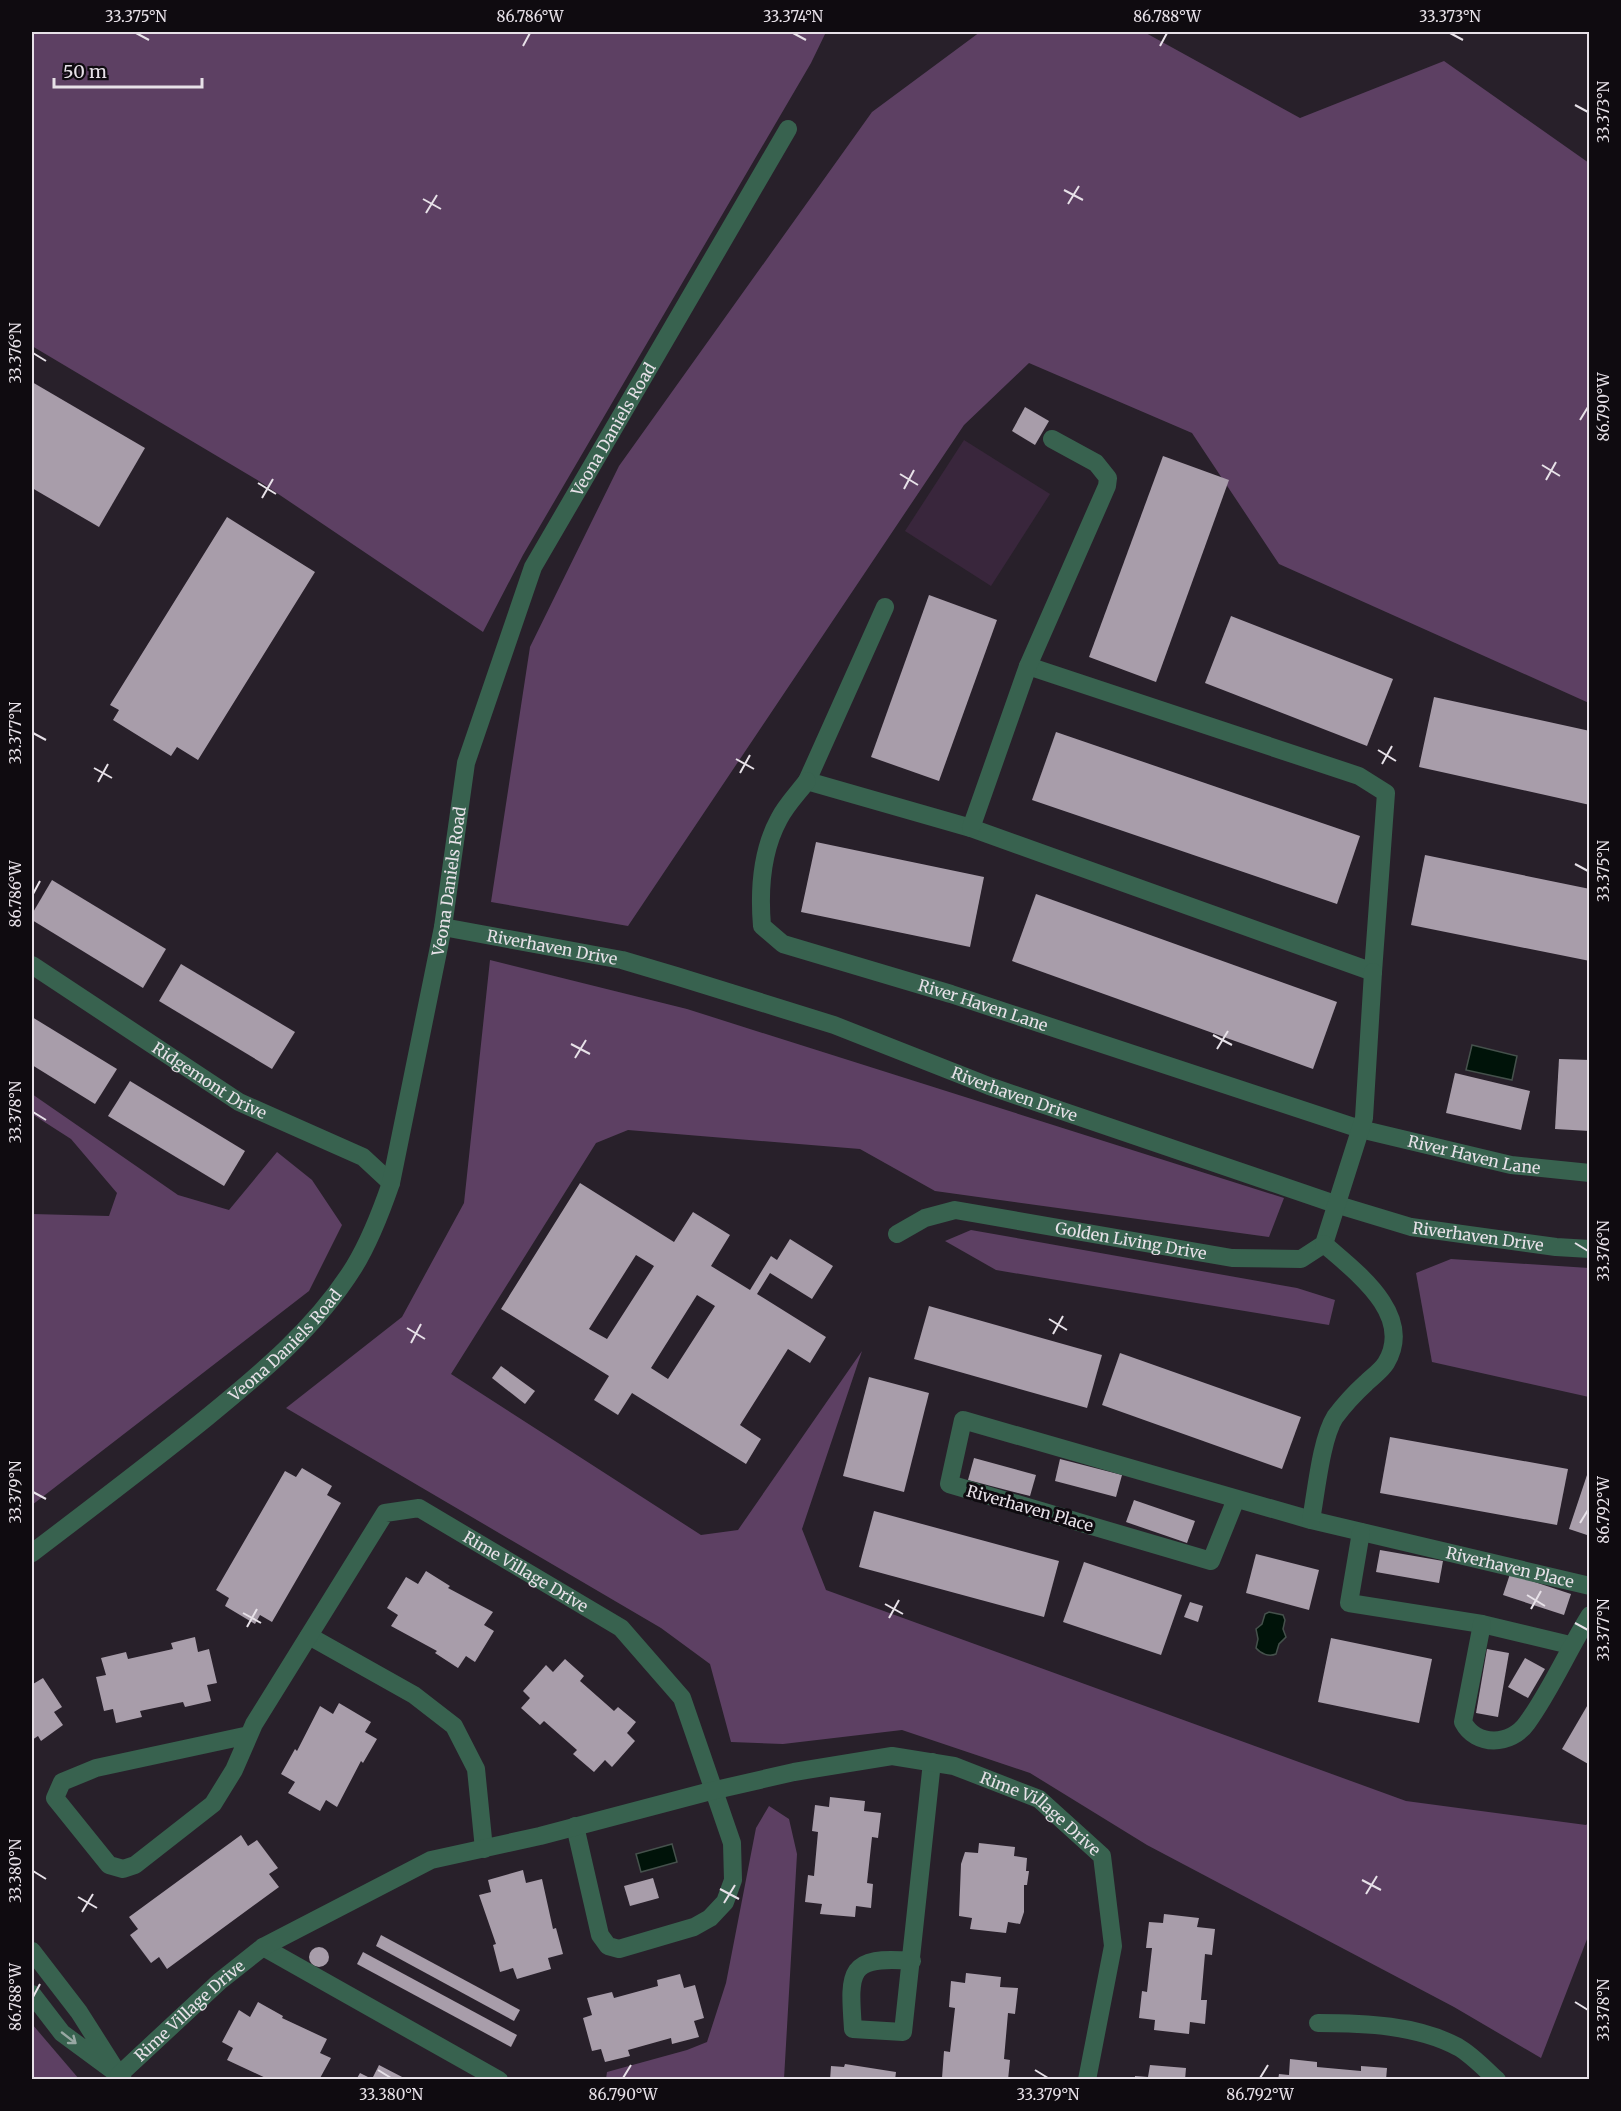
<svg xmlns="http://www.w3.org/2000/svg" width="1621" height="2111" viewBox="0 0 1621 2111" font-family="Merriweather,serif">
  <style>
    .green { fill: #39263c }
    .forest { fill: #5d4063 }
    .water { fill: #001309; stroke: #45514c; stroke-width: 1.5 }
    .building { fill: #a89daa; fill-rule: evenodd }
    .lines { fill: none; stroke-linecap: round; stroke-linejoin: round }
    .street { stroke: #38624f; stroke-width: 18 }
    .oneway { stroke: #98a8a3 }
    .ticks { fill: none; stroke: #e7e1e8; stroke-width: 2 }
    .labels { text-anchor: middle; stroke-width: 6; stroke-linejoin: round; paint-order: stroke }
    .street-label { font-size: 16px; fill: #e7e1e8; stroke: #0f0b10 }
    .neatline { fill: none; stroke: #e7e1e8; stroke-width: 2 }
    .ticks-label { font-size: 15px; text-anchor: middle; fill: #e7e1e8 }
  </style>
  <rect width="100%" height="100%" fill="#28202a"/>
  <polygon class="green" points="964,440 1050,494 991,586 905,531"/>
  <g class="forest">
    <polygon points="32,32 826,32 811,63 523,555 483,632 259,481 32,346"/>
    <polygon points="980,32 1144,32 1300,118 1444,61 1589,163 1589,703 1279,564 1192,433 1029,363 964,425 628,926 491,902 530,647 619,466 872,112"/>
    <polygon points="490,960 687,1009 1284,1198 1269,1237 935,1191 860,1149 628,1130 596,1143 451,1374 701,1535 738,1530 862,1351 802,1529 826,1590 1406,1801 1586,1825 1589,1822 1589,1934 1541,2058 1454,2007 1147,1845 1030,1773 902,1730 783,1744 731,1742 710,1664 661,1628 286,1408 402,1317 464,1203"/>
    <polygon points="32,1094 178,1195 229,1210 277,1152 312,1180 342,1225 309,1291 32,1505 32,1214 109,1216 117,1193 71,1139 32,1114"/>
    <polygon points="971,1230 1297,1288 1335,1300 1329,1325 996,1270 945,1241"/>
    <polygon points="1451,1259 1589,1268 1589,1397 1432,1362 1416,1273"/>
    <polygon points="769,1806 789,1819 797,1854 784,2079 606,2079 607,2072 687,2050 707,2042 726,1983 756,1828"/>
    <polygon points="32,2024 79,2079 32,2079"/>
  </g>
  <g class="water">
    <polygon points="1472,1045 1517,1056 1512,1080 1466,1070"/>
    <path d="M1269,1612L1283,1615L1285,1620L1283,1629L1286,1637L1279,1644L1276,1654C1269,1657 1261,1654 1256,1648L1258,1639L1256,1629L1262,1624L1265,1614Z"/>
    <polygon points="672,1844 677,1862 641,1872 636,1854"/>
  </g>
  <g class="building">
    <polygon points="32,382 145,448 99,527 32,488"/>
    <polygon points="1025,407 1049,421 1035,445 1012,431"/>
    <polygon points="1163,456 1229,480 1156,682 1089,657"/>
    <polygon points="227,517 315,572 198,760 177,747 171,756 113,720 119,710 110,705"/>
    <polygon points="929,595 997,620 939,781 871,757"/>
    <polygon points="1231,616 1393,679 1367,746 1205,683"/>
    <polygon points="1434,697 1590,731 1590,805 1419,767"/>
    <polygon points="1056,732 1360,836 1337,904 1032,800"/>
    <polygon points="816,842 984,877 970,947 801,912"/>
    <polygon points="1425,855 1590,889 1590,961 1411,925"/>
    <polygon points="52,880 166,949 143,988 32,920 32,914"/>
    <polygon points="1036,894 1337,1002 1313,1069 1012,961"/>
    <polygon points="181,964 295,1032 272,1069 159,1001"/>
    <polygon points="32,1017 117,1069 95,1104 32,1065"/>
    <polygon points="1559,1059 1590,1060 1590,1131 1555,1129"/>
    <polygon points="1455,1073 1530,1091 1521,1130 1446,1113"/>
    <polygon points="130,1081 245,1151 224,1186 108,1116"/>
    <path d="M580,1183L674,1242L693,1212L730,1235L711,1266L750,1290L771,1256L777,1260L790,1239L833,1266L812,1299L770,1273L757,1294L826,1337L810,1363L788,1349L740,1425L761,1439L746,1464L632,1393L618,1415L594,1400L609,1376L501,1309ZM636,1255L654,1266L607,1339L589,1329ZM697,1295L715,1306L668,1379L651,1368Z"/>
    <polygon points="929,1306 1102,1355 1087,1408 914,1359"/>
    <polygon points="1120,1353 1301,1417 1282,1469 1102,1405"/>
    <polygon points="501,1366 535,1391 525,1404 492,1378"/>
    <polygon points="869,1377 929,1393 904,1492 843,1476"/>
    <polygon points="1390,1437 1568,1469 1557,1525 1380,1493"/>
    <polygon points="974,1458 1036,1475 1030,1496 968,1480"/>
    <polygon points="1060,1459 1122,1475 1116,1497 1055,1481"/>
    <polygon points="302,1468 332,1486 327,1495 341,1503 272,1622 260,1615 255,1624 225,1606 229,1598 216,1590 285,1471 296,1477"/>
    <polygon points="1589,1469 1590,1469 1590,1536 1569,1529"/>
    <polygon points="1134,1500 1195,1521 1187,1543 1126,1522"/>
    <polygon points="874,1511 1059,1561 1044,1617 859,1567"/>
    <polygon points="1380,1550 1443,1561 1439,1583 1376,1572"/>
    <polygon points="1256,1554 1319,1570 1309,1610 1246,1593"/>
    <polygon points="1084,1562 1182,1595 1161,1655 1063,1622"/>
    <polygon points="426,1571 450,1586 448,1588 493,1612 484,1625 494,1631 475,1662 466,1656 458,1668 435,1653 437,1651 391,1626 398,1615 387,1608 406,1577 418,1584"/>
    <polygon points="1510,1574 1571,1594 1564,1615 1503,1595"/>
    <polygon points="1190,1602 1203,1606 1198,1622 1184,1617"/>
    <polygon points="195,1637 198,1652 209,1649 217,1683 207,1685 211,1701 185,1707 183,1702 140,1711 142,1717 116,1723 113,1709 104,1711 96,1677 106,1675 101,1658 126,1652 128,1659 173,1649 171,1643"/>
    <polygon points="1331,1638 1432,1659 1419,1723 1318,1702"/>
    <polygon points="1487,1649 1509,1653 1498,1717 1476,1713"/>
    <polygon points="1525,1658 1545,1669 1528,1698 1508,1687"/>
    <polygon points="565,1659 584,1676 580,1681 614,1711 618,1707 636,1722 627,1733 635,1741 612,1767 605,1760 594,1772 573,1754 577,1750 544,1721 540,1725 521,1708 530,1698 523,1691 546,1665 553,1672"/>
    <polygon points="43,1678 62,1707 54,1712 63,1725 41,1741 38,1736 32,1740 32,1682 33,1684"/>
    <polygon points="1590,1701 1590,1765 1562,1749"/>
    <polygon points="339,1703 371,1722 365,1732 377,1739 363,1763 361,1761 337,1807 326,1800 320,1811 288,1793 295,1782 281,1774 295,1749 297,1751 320,1706 333,1714"/>
    <polygon points="830,1797 865,1801 864,1811 881,1813 878,1838 872,1837 867,1883 873,1884 871,1908 856,1906 855,1917 820,1914 822,1904 805,1902 808,1875 814,1876 818,1832 812,1831 815,1805 829,1807"/>
    <polygon points="241,1835 248,1846 257,1840 278,1868 269,1874 279,1887 167,1969 159,1957 151,1963 130,1935 138,1929 129,1917"/>
    <polygon points="979,1843 1015,1847 1014,1856 1027,1858 1026,1871 1029,1871 1027,1885 1024,1885 1024,1912 1020,1924 1008,1922 1006,1933 970,1929 972,1918 959,1916 961,1864 965,1852 978,1853"/>
    <polygon points="523,1870 526,1883 542,1879 553,1929 556,1928 563,1954 548,1958 551,1969 517,1979 513,1968 500,1972 493,1945 496,1944 479,1895 491,1892 488,1880"/>
    <polygon points="653,1878 659,1898 630,1906 624,1886"/>
    <polygon points="1164,1914 1199,1918 1197,1927 1215,1929 1212,1955 1205,1954 1201,2000 1207,2000 1205,2024 1190,2022 1189,2034 1154,2030 1155,2020 1139,2018 1142,1991 1147,1992 1152,1948 1146,1948 1149,1922 1163,1923"/>
    <polygon points="381,1935 520,2010 514,2021 376,1946"/>
    <circle cx="319" cy="1957" r="10"/>
    <polygon points="363,1952 517,2035 511,2047 357,1964"/>
    <polygon points="966,1973 1001,1977 1000,1987 1018,1988 1015,2014 1008,2013 1004,2059 1010,2060 1008,2080 942,2078 944,2051 950,2052 955,2008 949,2007 951,1981 965,1983"/>
    <polygon points="680,1974 684,1988 695,1985 704,2018 694,2021 699,2037 672,2044 671,2038 628,2050 630,2056 605,2062 601,2049 592,2051 583,2018 592,2015 587,1998 612,1992 614,1998 658,1986 657,1980"/>
    <polygon points="258,2002 283,2016 282,2018 327,2039 320,2053 331,2058 319,2080 270,2080 227,2060 233,2048 222,2042 239,2010 250,2017"/>
    <polygon points="1290,2059 1317,2062 1317,2067 1361,2071 1361,2066 1387,2068 1386,2080 1278,2080 1279,2074 1289,2075"/>
    <polygon points="845,2064 896,2072 895,2080 830,2080 831,2066 844,2067"/>
    <polygon points="379,2065 404,2078 403,2080 356,2080 360,2073 372,2079"/>
    <polygon points="1150,2065 1186,2068 1185,2080 1135,2080 1135,2076 1148,2077"/>
  </g>
  <g class="lines">
    <g class="street">
      <polyline points="885,607 807,781 971,828 1373,972 1386,793 1359,776 1028,666"/>
      <path id="s1" d="M807,781C798,793 786,805 779,819C761,852 759,890 762,926L783,944L951,994L1360,1129L1511,1165L1590,1173"/>
      <polyline points="971,828 1028,666 1107,486 1108,478 1096,463 1052,439"/>
      <path id="s2" d="M443,927L622,960L676,976L834,1025L989,1086L1335,1204L1411,1227L1556,1247L1590,1249"/>
      <path id="s3" d="M32,965L239,1102L363,1157L391,1183"/>
      <path id="s4" d="M897,1234L925,1218L955,1210L1232,1258L1301,1259L1324,1244L1364,1118L1373,972"/>
      <path id="s5" d="M1236,1499L1211,1561L949,1484L963,1420L1311,1520L1590,1586"/>
      <path d="M1311,1520C1316,1494 1321,1439 1335,1417C1344,1405 1355,1393 1366,1383C1372,1377 1381,1371 1386,1363C1415,1315 1356,1272 1324,1244"/>
      <polyline points="1361,1532 1349,1603 1482,1624 1570,1645"/>
      <path id="s6" d="M32,1553C90,1509 148,1465 205,1419C260,1374 316,1328 354,1267C370,1241 381,1212 391,1183L443,927L466,763L533,567L788,129"/>
      <path d="M1482,1624L1463,1722C1476,1747 1511,1746 1527,1723C1551,1690 1568,1650 1590,1615"/>
      <polyline points="309,1636 414,1695 454,1726 476,1769 484,1849"/>
      <path id="s7" d="M249,1735L96,1768L62,1782L55,1798L109,1865L123,1869L135,1865L213,1804L234,1770L254,1724L385,1513L419,1508L621,1628L682,1698L732,1843L733,1880L725,1902L710,1918L694,1927L619,1949L608,1946L600,1935L575,1826"/>
      <polyline points="263,1947 499,2080"/>
      <polyline points="32,1951 79,2012 119,2075 62,2033 32,1994"/>
      <path d="M912,1961C847,1955 849,1972 853,2029L903,2032L932,1762"/>
      <path d="M1318,2023C1365,2023 1417,2025 1458,2047C1472,2055 1485,2069 1497,2080"/>
      <path id="s8" d="M123,2080L119,2075L220,1981L263,1947L431,1860L540,1836L707,1792L794,1772L892,1756L954,1766L1039,1799L1102,1856L1113,1946L1087,2080"/>
    </g>
  </g>
  <defs><path id="oneway-shaft" d="M-6 0H5M1.5-3L5.5 0L1.5 3" fill="none" stroke-width="1.6" stroke-linecap="round" stroke-linejoin="round" transform="scale(1.5)"/></defs>
  <use class="oneway" href="#oneway-shaft" transform="translate(69 2038) rotate(38)"/>
  <path class="ticks" d="M136,33L149,40M793,33L806,40M1450,33L1463,40M523,46L530,33M1160,46L1167,33M1575,105L1588,112M1064,190L1083,200M423,199L441,209M1068,204L1079,186M426,213L437,195M33,353L46,361M1580,420L1588,407M1542,465L1560,476M900,474L918,485M1546,480L1556,462M258,483L276,494M904,489L914,470M262,498L273,479M33,733L46,740M1378,750L1396,761M736,759L754,769M1382,764L1392,746M94,768L112,778M740,773L750,755M98,782L108,764M1575,864L1588,871M33,894L40,881M1213,1035L1232,1045M571,1044L590,1054M1217,1049L1228,1031M575,1058L586,1040M33,1112L46,1120M1575,1243L1588,1251M1049,1319L1067,1330M407,1328L425,1339M1053,1334L1063,1316M411,1343L421,1324M33,1492L46,1499M1580,1523L1588,1510M1527,1595L1545,1606M885,1604L903,1614M1531,1609L1541,1591M243,1613L261,1623M889,1618L899,1600M1575,1623L1588,1630M247,1627L257,1609M33,1871L46,1879M1362,1880L1381,1890M720,1889L739,1899M1366,1894L1377,1876M78,1897L97,1908M724,1903L735,1885M82,1912L93,1894M33,1997L40,1984M1575,2002L1588,2010M378,2070L391,2078M1035,2070L1048,2078M623,2078L631,2065M1260,2078L1268,2065"/>
  <g class="labels">
    <g class="street-label">
      <text dy="6" stroke="none"><textPath href="#s6" startOffset="1318">Veona Daniels Road</textPath></text>
      <text dy="6" stroke="none"><textPath href="#s6" startOffset="832">Veona Daniels Road</textPath></text>
      <text dy="6" stroke="none"><textPath href="#s2" startOffset="111">Riverhaven Drive</textPath></text>
      <text dy="6" stroke="none"><textPath href="#s1" startOffset="394">River Haven Lane</textPath></text>
      <text dy="6" stroke="none"><textPath href="#s3" startOffset="212">Ridgemont Drive</textPath></text>
      <text dy="6" stroke="none"><textPath href="#s2" startOffset="597">Riverhaven Drive</textPath></text>
      <text dy="6" stroke="none"><textPath href="#s1" startOffset="908">River Haven Lane</textPath></text>
      <text dy="6" stroke="none"><textPath href="#s2" startOffset="1083">Riverhaven Drive</textPath></text>
      <text dy="6" stroke="none"><textPath href="#s4" startOffset="242">Golden Living Drive</textPath></text>
      <text dy="6" stroke="none"><textPath href="#s6" startOffset="328">Veona Daniels Road</textPath></text>
      <text transform="translate(1030 1508) rotate(16)" y="6">Riverhaven Place</text>
      <text dy="6" stroke="none"><textPath href="#s5" startOffset="972">Riverhaven Place</textPath></text>
      <text dy="6" stroke="none"><textPath href="#s7" startOffset="920">Rime Village Drive</textPath></text>
      <text dy="6" stroke="none"><textPath href="#s8" startOffset="1024">Rime Village Drive</textPath></text>
      <text dy="6" stroke="none"><textPath href="#s8" startOffset="102">Rime Village Drive</textPath></text>
    </g>
  </g>
  <rect width="1621" height="2111" fill="none" stroke="#0f0b10" stroke-width="66"/>
  <path d="M54 78v9h148v-9" fill="none" stroke="#e7e1e8" stroke-width="3"/>
  <text x="63" y="78" font-size="18" fill="#e7e1e8" stroke="#0f0b10" stroke-width="4.5" paint-order="stroke">50 m</text>
  <rect x="33" y="33" width="1555" height="2045" class="neatline"/>
  <g class="ticks-label">
    <text x="136" y="22">33.375°N</text>
    <text x="530" y="22">86.786°W</text>
    <text x="793" y="22">33.374°N</text>
    <text x="1167" y="22">86.788°W</text>
    <text x="1450" y="22">33.373°N</text>
    <text transform="translate(1604 112) rotate(-90)" y="5">33.373°N</text>
    <text transform="translate(16 353) rotate(-90)" y="5">33.376°N</text>
    <text transform="translate(1604 407) rotate(-90)" y="5">86.790°W</text>
    <text transform="translate(16 733) rotate(-90)" y="5">33.377°N</text>
    <text transform="translate(1604 871) rotate(-90)" y="5">33.375°N</text>
    <text transform="translate(16 894) rotate(-90)" y="5">86.786°W</text>
    <text transform="translate(16 1112) rotate(-90)" y="5">33.378°N</text>
    <text transform="translate(1604 1251) rotate(-90)" y="5">33.376°N</text>
    <text transform="translate(16 1492) rotate(-90)" y="5">33.379°N</text>
    <text transform="translate(1604 1510) rotate(-90)" y="5">86.792°W</text>
    <text transform="translate(1604 1630) rotate(-90)" y="5">33.377°N</text>
    <text transform="translate(16 1871) rotate(-90)" y="5">33.380°N</text>
    <text transform="translate(16 1997) rotate(-90)" y="5">86.788°W</text>
    <text transform="translate(1604 2010) rotate(-90)" y="5">33.378°N</text>
    <text x="391" y="2100">33.380°N</text>
    <text x="623" y="2100">86.790°W</text>
    <text x="1048" y="2100">33.379°N</text>
    <text x="1260" y="2100">86.792°W</text>
  </g>
</svg>
